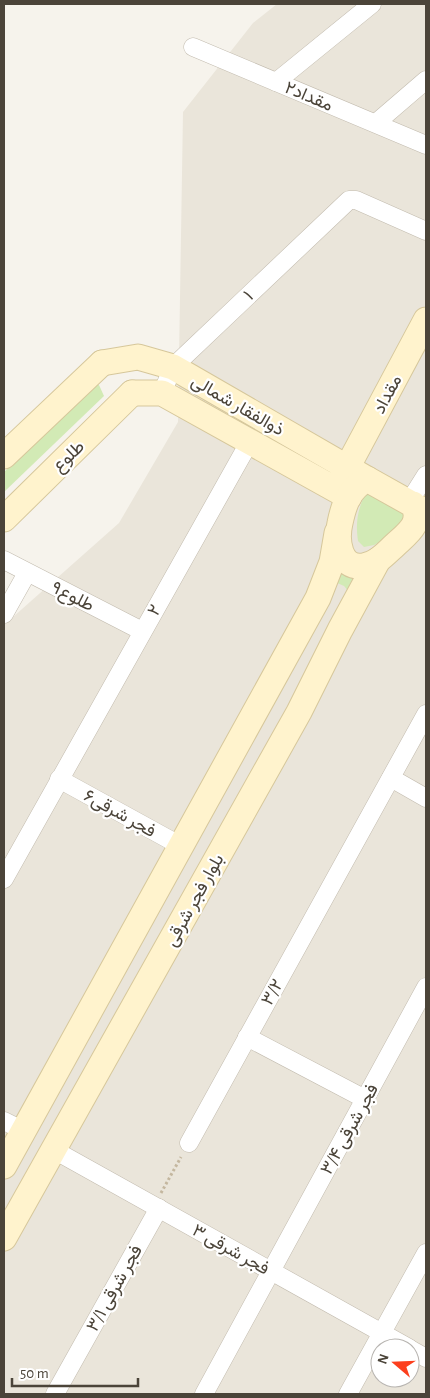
<svg xmlns="http://www.w3.org/2000/svg" width="430" height="1398" viewBox="0 0 430 1398" font-family="'Alegreya Sans',Vazirmatn,sans-serif">
  <style>
    .residential { fill: #eae5da; fill-rule: evenodd }
    .green { fill: #d2eab5 }
    .lines { fill: none; stroke-linecap: round; stroke-linejoin: round }
    .street-casing { stroke: #c2bbae; stroke-width: 19 }
    .secondary-casing { stroke: #d6c79b; stroke-width: 27 }
    .path { stroke: #c4b79f; stroke-width: 3; stroke-dasharray: 2.5 2.5; stroke-linecap: butt }
    .street { stroke: #fff; stroke-width: 18 }
    .secondary { stroke: #fff3cd; stroke-width: 25 }
    .labels { text-anchor: middle; stroke-width: 4.5; stroke-linejoin: round; paint-order: stroke }
    .street-label { font-size: 18px; fill: #4b4439; stroke: #fff }
  </style>
  <rect width="100%" height="100%" fill="#f6f3ec"/>
  <path class="residential" d="M277,4H426V1394H4V625L119,523L178,422L183,112L253,23ZM380,1348H410V1378H380Z"/>
  <g class="green">
    <polygon points="94,385 99,385 104,396 4,492 4,472"/>
    <path d="M369,488L408,505L403,528L374,545L364,547L358,541C355,522 358,505 369,488Z"/>
    <polygon points="338,561 362,573 349,592 344,586 335,582"/>
  </g>
  <g class="lines">
    <defs>
      <g id="street">
        <polyline points="193,47 426,145"/>
        <polyline points="276,82 372,4"/>
        <polyline points="376,123 426,80"/>
        <polyline points="162,393 173,367 349,200 356,200 426,231"/>
        <polyline points="409,502 426,475"/>
        <polyline points="4,560 142,631"/>
        <polyline points="4,614 27,573"/>
        <polyline points="391,778 426,798"/>
        <polyline points="59,779 181,846"/>
        <polyline points="4,879 250,441"/>
        <polyline points="247,1037 365,1099"/>
        <polyline points="4,1121 24,1131"/>
        <polyline points="189,1143 426,714"/>
        <polyline points="54,1150 409,1348"/>
        <polyline points="410,1349 426,1358"/>
        <polyline points="55,1394 159,1208"/>
        <polyline points="204,1394 426,987"/>
        <polyline points="348,1394 426,1253"/>
      </g>
      <g id="secondary">
        <polyline points="102,363 138,357 173,367 367,479"/>
        <polyline points="132,393 162,393 349,497"/>
        <polyline points="4,456 102,363"/>
        <polyline points="340,481 426,320"/>
        <path d="M413,504C423,523 408,533 395,545C385,554 377,564 363,566C339,569 336,540 340,523C344,504 349,489 367,479L426,512"/>
        <polyline points="4,519 132,393"/>
        <polyline points="4,1166 318,598 332,562 337,533"/>
        <polyline points="4,1238 299,712 340,630 378,560"/>
      </g>
    </defs>
    <use href="#street" class="street-casing"/>
    <use href="#secondary" class="secondary-casing"/>
    <polyline class="path" points="161,1193 181,1157"/>
    <use href="#street" class="street"/>
    <use href="#secondary" class="secondary"/>
  </g>
  <g class="labels">
    <g class="street-label">
      <text transform="translate(309 96) rotate(23)" y="6">مقداد۲</text>
      <text transform="translate(248 295) rotate(-43)" y="6">۱</text>
      <text transform="translate(387 394) rotate(-62)" y="6">مقداد</text>
      <text transform="translate(238 405) rotate(30)" y="6">ذوالفقار شمالی</text>
      <text transform="translate(68 456) rotate(-44)" y="6">طلوع</text>
      <text transform="translate(73 596) rotate(27)" y="6">طلوع۹</text>
      <text transform="translate(154 610) rotate(-61)" y="6">۲</text>
      <text transform="translate(120 813) rotate(29)" y="6">فجر شرقی۶</text>
      <text transform="translate(194 900) rotate(-61)" y="6">بلوار فجر شرقی</text>
      <text transform="translate(272 992) rotate(-61)" y="6">۳/۲</text>
      <text transform="translate(349 1129) rotate(-61)" y="6">۳/۴ فجر شرقی</text>
      <text transform="translate(231 1249) rotate(29)" y="6">۳ فجر شرقی</text>
      <text transform="translate(114 1288) rotate(-61)" y="6">۳/۱ فجر شرقی</text>
    </g>
  </g>
  <rect width="430" height="1398" fill="none" stroke="#4b4439" stroke-width="10"/>
  <g transform="translate(395 1363) rotate(289)"><circle r="24" fill="#ffffff" stroke="#b7b4b0"/>
  <path d="M0-4L9 19L0 12L-9 19Z" fill="#fc3f1d"/>
  <text y="-8" font-size="14" font-weight="bold" text-anchor="middle" fill="#4b4439">N</text>
  </g>
  <path d="M12 1378v8h126v-8" fill="none" stroke="#4b4439" stroke-width="2.5"/>
  <text x="20" y="1378" font-size="15" fill="#4b4439" stroke="#ffffff" stroke-width="4" paint-order="stroke">50 m</text>
</svg>
